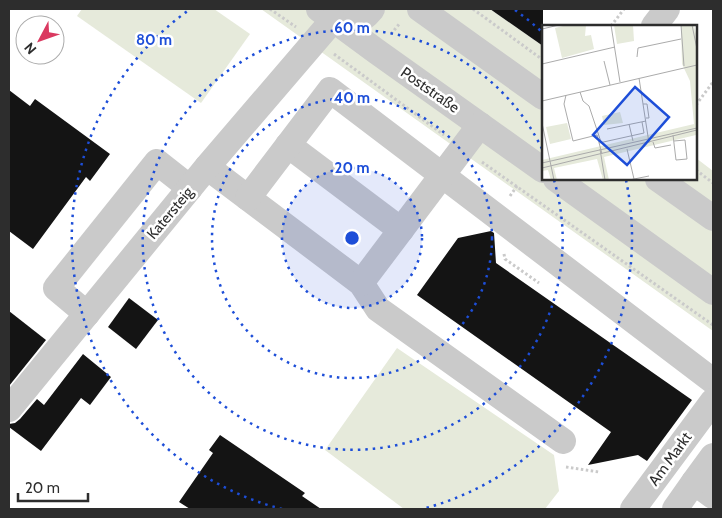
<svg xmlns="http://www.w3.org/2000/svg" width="722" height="518" viewBox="0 0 722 518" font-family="Cabin,sans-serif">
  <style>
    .green { fill: #e6eadb }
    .building { fill: #141414 }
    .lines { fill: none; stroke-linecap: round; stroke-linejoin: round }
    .path { stroke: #cacaca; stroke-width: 3; stroke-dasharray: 2.5 2.5; stroke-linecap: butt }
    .minor { stroke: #cacaca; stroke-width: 26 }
    .ring { fill: none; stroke: #1d4ed8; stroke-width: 2.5; stroke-dasharray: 2.5 5 }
    .labels { text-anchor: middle; stroke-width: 5; stroke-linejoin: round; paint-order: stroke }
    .street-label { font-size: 15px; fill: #2d2d2d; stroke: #fff }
    .inset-road { fill: none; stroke: #ababab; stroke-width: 1 }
    .view { fill: #1d4ed8; fill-opacity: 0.15; stroke: #1d4ed8; stroke-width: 2.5 }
    .inset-edge { fill: none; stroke: #2d2d2d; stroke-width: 2.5 }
    .centre { fill: #1d4ed8; stroke: #fff; stroke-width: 2.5 }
    .ring-label { font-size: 15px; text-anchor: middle; font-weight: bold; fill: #1d4ed8; stroke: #fff; stroke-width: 5; stroke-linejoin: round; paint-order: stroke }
  </style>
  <rect width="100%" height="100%" fill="#fff"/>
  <g class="green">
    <polygon points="82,9 214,9 250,34 201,103 77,16"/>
    <polygon points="261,9 490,9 543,46 543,179 696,179 696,158 713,171 713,331"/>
    <polygon points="397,348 554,455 559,491 545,509 404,509 325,450"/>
  </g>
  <g class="building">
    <polygon points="490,9 543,9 543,46"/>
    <polygon points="9,90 30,106 35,99 110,154 90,181 86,177 33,249 9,231"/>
    <polygon points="491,231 494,233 496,263 692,400 647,461 638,455 588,465 611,432 417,295 458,238"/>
    <polygon points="129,298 158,320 136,349 108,327"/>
    <polygon points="9,311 46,340 9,386"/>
    <polygon points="83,354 111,377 90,405 81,398 41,451 9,427 9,424 15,423 20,419 37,399 44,405"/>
    <polygon points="220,435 305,493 302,496 321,509 190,509 179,502 213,453 209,450"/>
  </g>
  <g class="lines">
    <g class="path">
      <polyline points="270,9 296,27"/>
      <polyline points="473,9 543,60"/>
      <polyline points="611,26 624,9"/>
      <polyline points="391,34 400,23"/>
      <polyline points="334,54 444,135"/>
      <polyline points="696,105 713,82"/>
      <polyline points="482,162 713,325"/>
      <polyline points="696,170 713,183"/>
      <polyline points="510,196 517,186"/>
      <polyline points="504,254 505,259 539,283"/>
      <polyline points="566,467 599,472"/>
    </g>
    <g class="minor">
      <polyline points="319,9 376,51 543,170"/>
      <polyline points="420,9 543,97"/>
      <path d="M333,20C352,23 359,25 372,9"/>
      <polyline points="654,26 667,9"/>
      <polyline points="288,145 401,230"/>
      <polyline points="207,167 361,283 378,309 563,441"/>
      <polyline points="556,179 713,292"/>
      <polyline points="658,179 713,218"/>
      <polyline points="248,198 330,90 713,381"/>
      <polyline points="361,283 480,125"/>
      <polyline points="87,314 56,288 157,162 190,188"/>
      <polyline points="9,409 207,167 333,20"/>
      <polyline points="713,456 694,482 713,496"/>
      <polyline points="633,509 713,401"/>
      <polyline points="675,509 694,482"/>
    </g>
  </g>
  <circle cx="352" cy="238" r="70" fill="#1d4ed8" fill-opacity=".12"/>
  <g class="ring">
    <circle cx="352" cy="238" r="70"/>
    <circle cx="352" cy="238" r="140"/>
    <path d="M554 180A210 210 0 1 1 543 151"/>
    <path d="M282 509A280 280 0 0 1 189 10M515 10A280 280 0 0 1 543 33M626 180A280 280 0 0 1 422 509"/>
  </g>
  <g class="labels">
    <g class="street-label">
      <text transform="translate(430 90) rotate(35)" y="5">Poststraße</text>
      <text transform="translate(170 213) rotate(-50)" y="5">Katersteig</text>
      <text transform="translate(670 459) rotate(-54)" y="5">Am Markt</text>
    </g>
  </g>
  <g transform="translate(542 25)">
    <rect width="155" height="155" fill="#fff"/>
    <path d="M25,0H44L43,11L49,10L52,24L20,33L13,3ZM72,0H91L92,16L75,19ZM139,0H152L155,13L154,110L62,132L67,155H61L55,134L12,143L15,155H9L6,145L0,146V135L152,99L148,56L140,39ZM78,87L81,98L62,100L60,91ZM25,98L29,114L8,119L4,102Z" fill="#e6eadb"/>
    <path class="inset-road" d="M69,0L78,57M139,0L142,41M150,0L155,24M0,4L17,0M95,32L96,23L139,14M62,36L68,60M0,39L73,22M97,53L107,118M38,67L41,76L47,81L59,117M24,70L22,79L31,116L55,110L60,129M0,76L155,40M101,79H105L107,93H104M0,98L12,155M87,99L91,116M65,104L104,96M131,110L134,135L145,134L143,115L132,116M111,117L113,123L129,120M57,118L102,108L100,97M58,124L63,155M85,124L92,154M0,138L155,103M0,143L155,105M87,155L107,151"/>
    <path class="view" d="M93,62L127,92L85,140L51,110Z"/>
    <rect width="155" height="155" class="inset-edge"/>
  </g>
  <circle cx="352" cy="238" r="8" class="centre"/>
  <g class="ring-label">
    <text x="352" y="33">60 m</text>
    <text x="154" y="45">80 m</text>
    <text x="352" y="103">40 m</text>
    <text x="352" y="173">20 m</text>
  </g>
  <rect width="722" height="518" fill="none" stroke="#2d2d2d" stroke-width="20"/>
  <g transform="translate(40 40) rotate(229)"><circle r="24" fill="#ffffff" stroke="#ababab"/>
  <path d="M0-4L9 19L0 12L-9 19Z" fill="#da3960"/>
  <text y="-8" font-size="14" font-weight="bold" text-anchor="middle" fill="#2d2d2d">N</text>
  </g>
  <path d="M18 493v8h70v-8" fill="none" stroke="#2d2d2d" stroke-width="2.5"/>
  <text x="25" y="493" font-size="15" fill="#2d2d2d" stroke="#ffffff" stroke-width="4" paint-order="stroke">20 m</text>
</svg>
